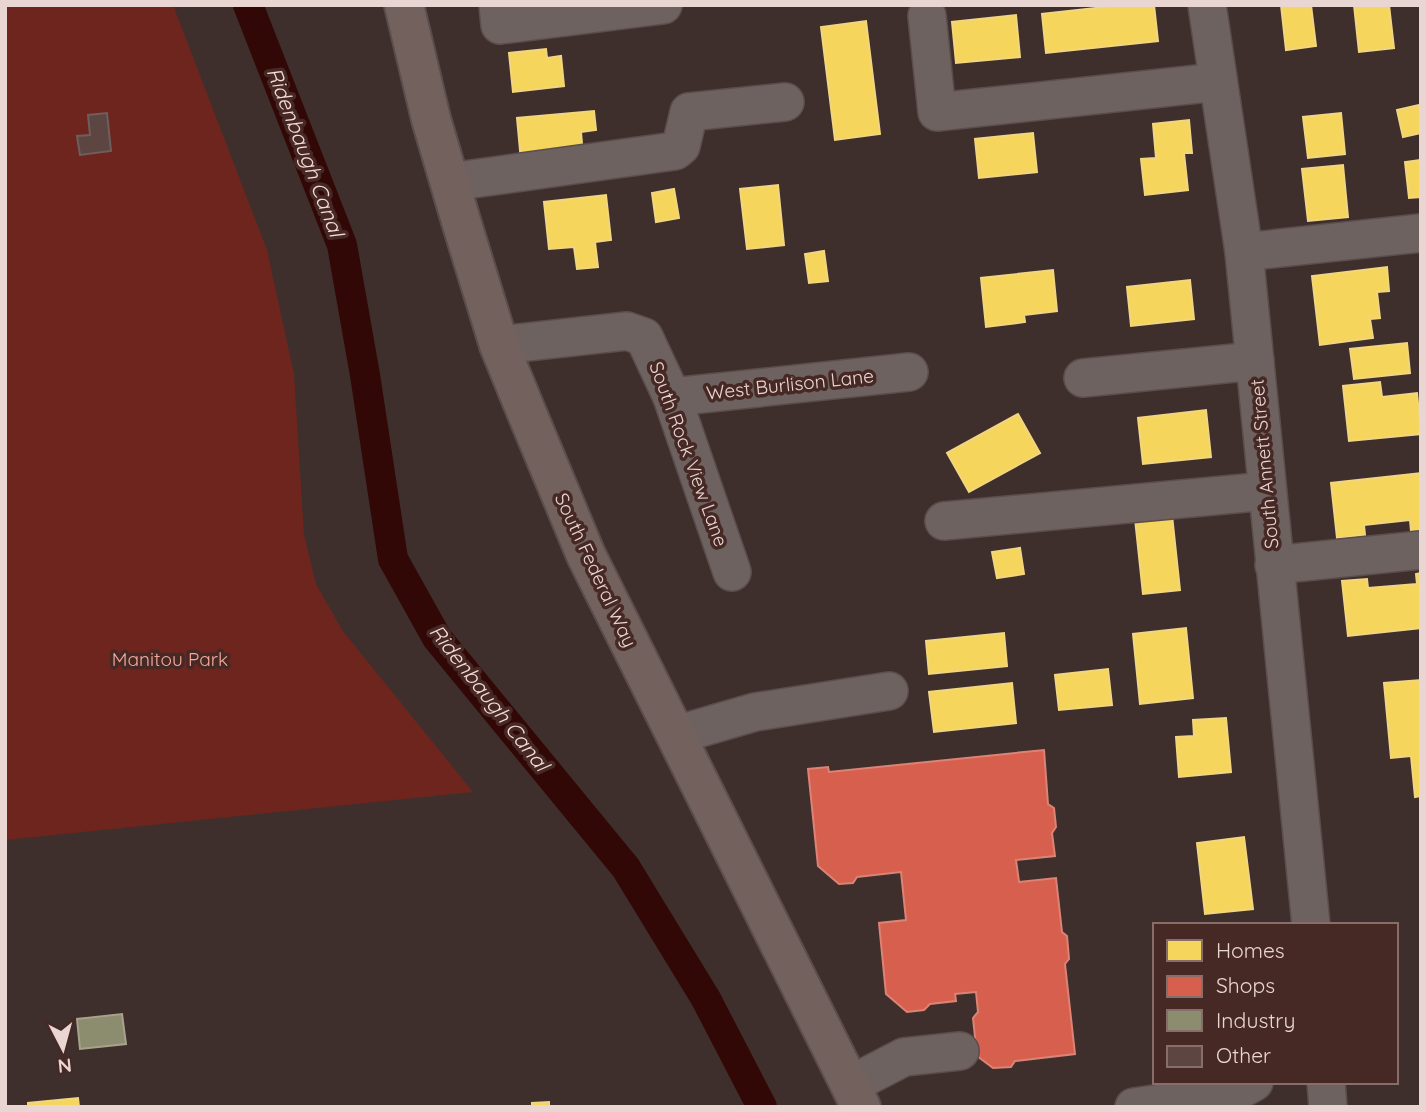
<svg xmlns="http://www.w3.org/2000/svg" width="1426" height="1112" viewBox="0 0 1426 1112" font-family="Quicksand,sans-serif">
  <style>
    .green { fill: #6e251d }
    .homes { fill: #f6d55c; stroke: #f2d57f; stroke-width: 2 }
    .shops { fill: #d6604d; stroke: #dc8375; stroke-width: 2 }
    .industry { fill: #8c8c6e; stroke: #a8a28c; stroke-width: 2 }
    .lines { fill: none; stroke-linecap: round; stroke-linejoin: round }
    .canal { stroke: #320806; stroke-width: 30 }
    .building { fill: #5d4542; stroke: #6d5f5d; stroke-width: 2 }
    .minor-casing { stroke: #5b4d4b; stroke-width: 40 }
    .major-casing { stroke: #5b4d4b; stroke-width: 42 }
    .minor { stroke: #6e6260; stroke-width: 37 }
    .major { stroke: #73615e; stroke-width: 38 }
    .labels { text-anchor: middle; stroke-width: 7; stroke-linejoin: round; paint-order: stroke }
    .street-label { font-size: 19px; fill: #e9d6d2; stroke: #462925 }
    .park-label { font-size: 19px; fill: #f5a99d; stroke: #462925 }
    .water-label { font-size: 21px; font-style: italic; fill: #f6dbd6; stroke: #462925 }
  </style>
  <rect width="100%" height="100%" fill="#3e2f2d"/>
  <polygon class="green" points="5,5 173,5 267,250 294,374 304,535 316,584 342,630 473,792 5,840"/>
  <g class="homes">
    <polygon points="1123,5 1154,5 1158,41 1046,53 1042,14"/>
    <polygon points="1281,5 1311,5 1316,46 1286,50"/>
    <polygon points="1354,5 1389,5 1394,48 1359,52"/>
    <polygon points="1016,15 1020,57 956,63 952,22"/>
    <polygon points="866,21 880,134 835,140 821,27"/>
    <polygon points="546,49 547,58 561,56 564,86 513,92 509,53"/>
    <polygon points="1419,105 1421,133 1403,137 1397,110"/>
    <polygon points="594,111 596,130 581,132 583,155 521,161 517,118"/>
    <polygon points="1341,113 1345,154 1308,158 1303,117"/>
    <polygon points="1189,120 1192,153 1184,153 1188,190 1145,195 1141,159 1156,158 1153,124"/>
    <polygon points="1033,133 1037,172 979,178 975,139"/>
    <polygon points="1421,160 1421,197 1409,198 1405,162"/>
    <polygon points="1343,165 1348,217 1308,221 1302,169"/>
    <polygon points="778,185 784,245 747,249 740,189"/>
    <polygon points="674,189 679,218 656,222 652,193"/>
    <polygon points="606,195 611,240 595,242 598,267 577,269 574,247 549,249 544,202"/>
    <polygon points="824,251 828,281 809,283 805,254"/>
    <polygon points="1387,267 1389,291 1377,292 1380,318 1370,319 1373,338 1320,345 1312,276"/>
    <polygon points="1053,270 1057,311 1024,315 1025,322 986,327 981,278"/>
    <polygon points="1190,280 1194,319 1131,326 1127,287"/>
    <polygon points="1407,343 1410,373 1354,379 1350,349"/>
    <polygon points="1380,382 1382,397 1417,393 1421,434 1349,441 1343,386"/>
    <polygon points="1206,410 1211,457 1143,464 1138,418"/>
    <polygon points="1018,414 1040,453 969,492 947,453"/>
    <polygon points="1421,473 1421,530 1411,531 1410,520 1364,525 1365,535 1337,538 1331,483"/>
    <polygon points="1172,515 1180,590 1143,594 1135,519"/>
    <polygon points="1020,548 1024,574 997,578 992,552"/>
    <polygon points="1421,573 1421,628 1348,636 1342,581 1367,579 1368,588 1417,584 1416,574"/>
    <polygon points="1186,628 1193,698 1140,704 1133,634"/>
    <polygon points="1004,633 1007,666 929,674 926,641"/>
    <polygon points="1108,669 1112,705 1059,710 1055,675"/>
    <polygon points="1421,680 1421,796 1415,797 1411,756 1391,758 1384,683"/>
    <polygon points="1012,683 1016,723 934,732 929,692"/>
    <polygon points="1226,718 1231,772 1179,777 1176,737 1194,736 1193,720"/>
    <polygon points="1244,837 1253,909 1205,914 1197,843"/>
    <polygon points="78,1098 79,1107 28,1107 28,1103"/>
    <polygon points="549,1102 549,1107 532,1107 532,1103"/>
  </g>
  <polygon class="shops" points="1044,750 1048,804 1054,808 1056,827 1052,833 1055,856 1016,860 1019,882 1056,878 1062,932 1067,936 1069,959 1065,964 1075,1054 1015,1061 1011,1067 993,1068 977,1056 973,1018 978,1012 976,992 955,994 956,1001 930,1004 924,1010 907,1012 886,994 879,923 906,920 901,872 857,877 853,883 839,884 818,866 808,769 828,767 829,772"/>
  <polygon class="industry" points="122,1014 126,1044 80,1049 77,1019"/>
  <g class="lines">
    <polyline class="canal" points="248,5 342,245 365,375 393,559 437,638 626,868 706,999 762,1107"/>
  </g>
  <polygon class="building" points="107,113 111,151 80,155 77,136 90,135 88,115"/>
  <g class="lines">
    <defs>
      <g id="minor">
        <polyline points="498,5 500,25 663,5"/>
        <polyline points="1207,5 1244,252 1311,925"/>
        <polyline points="927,16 937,112 1217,82"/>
        <polyline points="450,182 675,151 681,146 689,112 785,102"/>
        <polyline points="1244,252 1421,233"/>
        <polyline points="499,345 627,331 644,337 672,397 732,572"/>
        <polyline points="1083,378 1255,361"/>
        <polyline points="672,397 909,372"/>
        <polyline points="944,521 1267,491"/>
        <polyline points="1274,565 1421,550"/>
        <polyline points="676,735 755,712 889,691"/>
        <polyline points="1326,1082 1328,1107"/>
        <polyline points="850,1085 904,1057 960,1051"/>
        <polyline points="1134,1107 1236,1092 1254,1082"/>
      </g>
      <polyline id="major" points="404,5 431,119 461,221 499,345 526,411 586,555 861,1107"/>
    </defs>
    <use href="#minor" class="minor-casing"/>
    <use href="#major" class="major-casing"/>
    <use href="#minor" class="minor"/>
    <use href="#major" class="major"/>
  </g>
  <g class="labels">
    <g class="street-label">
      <text transform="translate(790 384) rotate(-6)" y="7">West Burlison Lane</text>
      <text transform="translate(689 454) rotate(70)" y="7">South Rock View Lane</text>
      <text transform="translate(1264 464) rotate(-95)" y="7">South Annett Street</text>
      <text transform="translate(596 570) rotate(65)" y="7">South Federal Way</text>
    </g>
    <g class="park-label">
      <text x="170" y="666">Manitou Park</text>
    </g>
    <g class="water-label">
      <text transform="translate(305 152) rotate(69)" y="7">Ridenbaugh Canal</text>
      <text transform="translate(489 698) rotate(52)" y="7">Ridenbaugh Canal</text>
    </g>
  </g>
  <rect width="1426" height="1112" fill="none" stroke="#e9d6d2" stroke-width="14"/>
  <rect x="1153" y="923" width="245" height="161" fill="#462925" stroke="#876e6a" stroke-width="2"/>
  <rect x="1167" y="940" width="35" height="21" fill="#f6d55c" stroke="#876e6a" stroke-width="2"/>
  <text x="1216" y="958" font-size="21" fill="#e9d6d2">Homes</text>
  <rect x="1167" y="976" width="35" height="21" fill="#d6604d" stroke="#876e6a" stroke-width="2"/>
  <text x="1216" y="993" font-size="21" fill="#e9d6d2">Shops</text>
  <rect x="1167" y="1010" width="35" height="21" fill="#8c8c6e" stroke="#876e6a" stroke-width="2"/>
  <text x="1216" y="1028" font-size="21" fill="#e9d6d2">Industry</text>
  <rect x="1167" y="1046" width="35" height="21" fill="#5d4542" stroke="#876e6a" stroke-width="2"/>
  <text x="1216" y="1063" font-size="21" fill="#e9d6d2">Other</text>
  <g transform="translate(63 1049) rotate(174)" stroke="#462925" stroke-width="5" paint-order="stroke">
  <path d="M0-5L12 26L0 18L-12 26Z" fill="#e9d6d2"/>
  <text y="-10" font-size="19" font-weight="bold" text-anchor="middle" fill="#e9d6d2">N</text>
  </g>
</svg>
